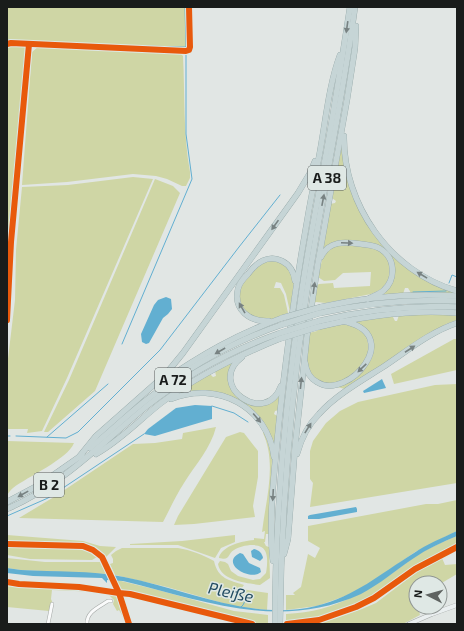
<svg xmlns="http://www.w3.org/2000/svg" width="464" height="631" viewBox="0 0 464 631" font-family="'Exo 2',sans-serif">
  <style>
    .green { fill: #cfd6a5 }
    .water { fill: #62afd1 }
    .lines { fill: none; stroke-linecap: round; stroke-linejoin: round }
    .stream { stroke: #62afd1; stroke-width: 1 }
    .street-casing { stroke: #a6aaa8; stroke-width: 4 }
    .secondary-casing { stroke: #a6aaa8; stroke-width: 5 }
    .highway-casing { stroke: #8da0a0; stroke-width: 6 }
    .street { stroke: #fafbfb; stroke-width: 3 }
    .secondary { stroke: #eaeff0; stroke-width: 4 }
    .highway { stroke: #c6d5d6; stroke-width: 5.5 }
    .highway-bridge-casing { stroke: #8da0a0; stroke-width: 6; stroke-linecap: butt }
    .highway-bridge { stroke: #c6d5d6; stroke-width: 5.5 }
    .cycleway-casing { stroke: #dfe8e5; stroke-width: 8 }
    .cycleway { stroke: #e8590c; stroke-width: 6 }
    .oneway { fill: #788282 }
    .labels { text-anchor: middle; stroke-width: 3; stroke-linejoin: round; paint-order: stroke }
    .shield { fill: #dfe8e5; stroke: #545958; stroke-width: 1 }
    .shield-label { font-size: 14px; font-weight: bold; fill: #191c1b }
    .water-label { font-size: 16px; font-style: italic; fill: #204a60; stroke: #dfe8e5 }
  </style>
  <rect width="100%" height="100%" fill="#e1e6e4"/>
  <g class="green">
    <polygon points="7,7 189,7 190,47 189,50 182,52 29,44 11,242 7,320"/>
    <path d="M38,47L181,54L183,56C185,95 183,133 190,172V178L186,186H182L167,179L156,176L133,174L67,182L22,185L32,52Z"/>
    <polygon points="342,144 343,157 351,191 393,255 457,294 411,293 408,288 405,288 403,294 379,296 393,280 388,254 350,241 322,251 330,204 335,203 336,201 332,198"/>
    <polygon points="133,177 153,179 67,378 42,431 27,433 28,429 7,429 7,367 15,300 16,250 22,187 68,185"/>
    <polygon points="155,179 173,186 180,193 95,391 48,432 44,432 69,380"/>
    <polygon points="352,244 379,250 389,261 390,277 382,289 371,294 326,303 316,302 313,304 316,286 319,284 333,283 334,288 370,286 371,272 343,273 335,280 324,281 318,277 323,256 332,246"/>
    <polygon points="275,260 288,267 294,281 290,312 286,294 281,283 276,282 274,288 280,288 284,295 288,313 269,320 250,316 242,307 239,298 240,289 243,282 261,263"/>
    <path d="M457,314V320L446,324L345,389L337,387C345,384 364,369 369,363C380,348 370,327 354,322L392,315L395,321H397L399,315Z"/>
    <polygon points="343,324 357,327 367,337 369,351 361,366 347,378 333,384 319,382 311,373 307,365 307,353 309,333 317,331 318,329"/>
    <polygon points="454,339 457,339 457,370 394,384 391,374"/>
    <polygon points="234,362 231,366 231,385 255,405 280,392 279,410 275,411 274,414 279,417 275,454 257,416 219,393 196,391 177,395 176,393 210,374 213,377 216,376 215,371"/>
    <polygon points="457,384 457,483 310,507 313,483 310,479 310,451 313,441 326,423 340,411 358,402 435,385"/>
    <path d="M216,427C211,448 195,465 184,483C176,495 170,509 163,522L19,518L54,497L133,444L155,443L182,439L183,433Z"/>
    <path d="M264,431L271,453L272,460L269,534H266L265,542H264L266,546L269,547L270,578L260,585C247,583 221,581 218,564L220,561L225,562L228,564L231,571L238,576L253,580L260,579L266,573C267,567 268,559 266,553C263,541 242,545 234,550C227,554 231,561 219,558V557C224,545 242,541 254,540V538L264,539L265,531L262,532C266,499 277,464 263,433Z"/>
    <polygon points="240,432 244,433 258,451 258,477 253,506 255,517 194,524 174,525 178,516 226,437"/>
    <path d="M7,441L74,443C68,459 27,477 13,488C10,490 9,493 7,495Z"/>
    <polygon points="457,500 457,531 415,552 375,580 351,594 317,606 286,610 286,595 295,595 293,593 301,587 308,554 315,558 320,548 308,541 308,526 426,504 438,504"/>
    <polygon points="7,535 83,541 100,546 116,547 106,557 96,549 85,545 7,542"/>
    <polygon points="235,535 235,542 221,548 215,558 178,545 130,545 130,544 182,541"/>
    <path d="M457,536V546C442,552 427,560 414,569C400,578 387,588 373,597C347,613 316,621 286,623V614C337,612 373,588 413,558C426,549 442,542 457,536Z"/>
    <polygon points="7,546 85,549 95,553 97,557 92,560 30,559 7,555"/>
    <path d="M122,548H178C191,550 203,555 214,561C218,579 229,580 244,585L241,589L268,593L267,610L233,606L167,587L115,575L110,564L113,563V559L111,555L116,551Z"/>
    <polygon points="7,558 45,562 100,562 106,574 21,570 7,568"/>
    <polygon points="442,558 445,565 457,564 457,574 440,584 416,583 416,607 418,607 420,615 403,624 319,624 362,609 376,603 417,572"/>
    <polygon points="117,580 158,590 234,611 268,615 268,623 249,623 131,592 121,591"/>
    <polygon points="7,583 19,585 79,587 116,594 122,607 127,624 119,610 115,606 119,610 117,611 113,604 114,600 109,595 97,592 52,590 51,599 53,604 49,611 7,607"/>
  </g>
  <g class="water">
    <polygon points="166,297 171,299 172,309 168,314 163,318 149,343 146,344 142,342 141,334 154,305 158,300"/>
    <polygon points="382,379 386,388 364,393 363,391"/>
    <polygon points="195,405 212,406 212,419 155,436 144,434 148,429 176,408"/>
    <polygon points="356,507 357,509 357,512 319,519 308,519 308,516 310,515"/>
    <path d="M457,531V536C442,542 427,549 414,558C396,570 380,584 361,594C279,631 205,601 123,581L107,580V583L102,578L33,576L7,573V568L21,570C55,572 90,570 124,577C186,589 252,622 316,606C356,596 380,574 414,553C427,544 442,538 457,531Z"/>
    <path d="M254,549C259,550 262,553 263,558L260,561L252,557L251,551Z"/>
    <path d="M240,553L243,554L249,563L260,568L261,572C250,582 219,563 240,553Z"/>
  </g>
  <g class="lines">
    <g class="stream">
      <polyline points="7,40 39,42"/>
      <polyline points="43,42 94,45"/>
      <polyline points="98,45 185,47 186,46 185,7"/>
      <polyline points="7,251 25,54"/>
      <polyline points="449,283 452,275 457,277"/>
      <polyline points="413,292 446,291"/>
      <polyline points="122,344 192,179 186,134 186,55"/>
      <polyline points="212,406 234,413 248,422"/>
      <polyline points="7,436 10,436"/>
      <polyline points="16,436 66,438 78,432 160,350 239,247 280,195"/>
      <polyline points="47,437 108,384"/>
      <polyline points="7,516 48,498 144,434"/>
      <polyline points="241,607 243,605 245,601"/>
    </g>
    <defs>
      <g id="street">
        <polyline points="119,593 129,624"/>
        <polyline points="48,624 52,604"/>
        <path d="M87,624C86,612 99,607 108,601H111"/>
      </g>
      <polyline id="secondary" points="409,624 432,614 457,605"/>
      <g id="highway">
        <path d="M344,136C343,204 390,272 457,291"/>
        <path d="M321,257C329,240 345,242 361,244C368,245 376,245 382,250C395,259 396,279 384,290C380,294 373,296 368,299"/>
        <path d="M321,307C365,297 411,293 457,296"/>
        <path d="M320,313C365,303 411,299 457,301"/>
        <path d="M269,321C250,322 233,310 238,289C239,283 244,278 248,274C256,263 268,254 282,261C290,265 294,272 295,281"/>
        <path d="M319,321C365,310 410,305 457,307"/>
        <path d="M318,327C364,316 410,309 457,313"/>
        <path d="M242,357C205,385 266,428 281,386"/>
        <path d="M305,362C306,370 309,378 317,382C348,402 407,333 342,321"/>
        <path d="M160,383C201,355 235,335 282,318"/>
        <path d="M171,399C217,380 268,407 274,457"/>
        <path d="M90,448C111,431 131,411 153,395C192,365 235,341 281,325"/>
        <path d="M96,454C120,441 139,420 161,403C197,376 237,356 279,339"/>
        <path d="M297,454C301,439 308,425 319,414C336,395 361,381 383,367C407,351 430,332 457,323"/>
        <polyline points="79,457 96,436 165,375 183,353 298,193 310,173 315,161"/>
        <polyline points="7,502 39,485 82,455"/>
        <path d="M7,509C61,486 102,443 147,406C187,374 232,350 280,333"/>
        <polyline points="284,554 288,539 295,447 307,336 318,263 347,100 355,48 356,26"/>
        <path d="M273,561C268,518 275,466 279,422C288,335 301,248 318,162C325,128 328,87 340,55"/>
        <path d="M275,624C275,514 285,405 301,297C308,245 319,194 328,143C336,98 343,52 350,7"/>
        <path d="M280,624C281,515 290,405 306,297C321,200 342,104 355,7"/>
      </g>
    </defs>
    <use href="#street" class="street-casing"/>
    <use href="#secondary" class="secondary-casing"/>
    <use href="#highway" class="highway-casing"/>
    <use href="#street" class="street"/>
    <use href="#secondary" class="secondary"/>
    <use href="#highway" class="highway"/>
    <defs>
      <g id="highway-bridge">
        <polyline points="282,318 321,307"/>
        <polyline points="281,325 320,313"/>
        <polyline points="280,333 319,321"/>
        <polyline points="279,339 318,327"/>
      </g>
    </defs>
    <use href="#highway-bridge" class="highway-bridge-casing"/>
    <use href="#highway-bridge" class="highway-bridge"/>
    <defs>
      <g id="cycleway">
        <polyline points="7,44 11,43 186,51 189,50 190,47 189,7"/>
        <polyline points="7,320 11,242 29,44"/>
        <polyline points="7,544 83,546 93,550 102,557 119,593 129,624"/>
        <polyline points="7,582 19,584 79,587 119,593 130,594 252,624"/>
        <polyline points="287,624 319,620 356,607 374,598 415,569 457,547"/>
      </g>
    </defs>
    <use href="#cycleway" class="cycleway-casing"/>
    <use href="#cycleway" class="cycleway"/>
  </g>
  <defs><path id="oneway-solid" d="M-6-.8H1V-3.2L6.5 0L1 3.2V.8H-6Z"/></defs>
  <g class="oneway">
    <use href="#oneway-solid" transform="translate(347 27) rotate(98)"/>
    <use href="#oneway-solid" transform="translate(323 200) rotate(-79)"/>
    <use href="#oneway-solid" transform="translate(275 225) rotate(125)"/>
    <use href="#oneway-solid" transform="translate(347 243) rotate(3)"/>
    <use href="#oneway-solid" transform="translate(422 275) rotate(-149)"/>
    <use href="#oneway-solid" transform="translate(314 288) rotate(-82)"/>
    <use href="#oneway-solid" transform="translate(242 308) rotate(-120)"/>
    <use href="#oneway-solid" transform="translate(410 349) rotate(-33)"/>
    <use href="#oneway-solid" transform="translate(220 351) rotate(150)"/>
    <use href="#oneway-solid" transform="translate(362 368) rotate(136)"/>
    <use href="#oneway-solid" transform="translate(301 383) rotate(-84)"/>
    <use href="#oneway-solid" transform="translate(257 418) rotate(50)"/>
    <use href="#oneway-solid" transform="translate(308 428) rotate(-58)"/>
    <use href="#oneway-solid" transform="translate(23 494) rotate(151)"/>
    <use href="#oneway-solid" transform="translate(273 495) rotate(93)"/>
  </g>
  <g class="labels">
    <g class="shield">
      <rect x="308" y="166" width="38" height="24" rx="3"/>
      <rect x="155" y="368" width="36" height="24" rx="3"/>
      <rect x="34" y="473" width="30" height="24" rx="3"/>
    </g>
    <g class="shield-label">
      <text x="327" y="183">A 38</text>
      <text x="173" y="385">A 72</text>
      <text x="49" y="490">B 2</text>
    </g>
    <g class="water-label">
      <text transform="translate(231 592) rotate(12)" y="6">Pleiße</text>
    </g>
  </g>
  <rect width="464" height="631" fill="none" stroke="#191c1b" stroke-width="16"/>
  <g transform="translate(428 595) rotate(276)"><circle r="19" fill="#dfe8e5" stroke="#909694"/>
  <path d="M0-3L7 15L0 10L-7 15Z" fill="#5f6361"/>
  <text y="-6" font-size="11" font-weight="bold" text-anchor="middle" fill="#191c1b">N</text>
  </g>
</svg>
